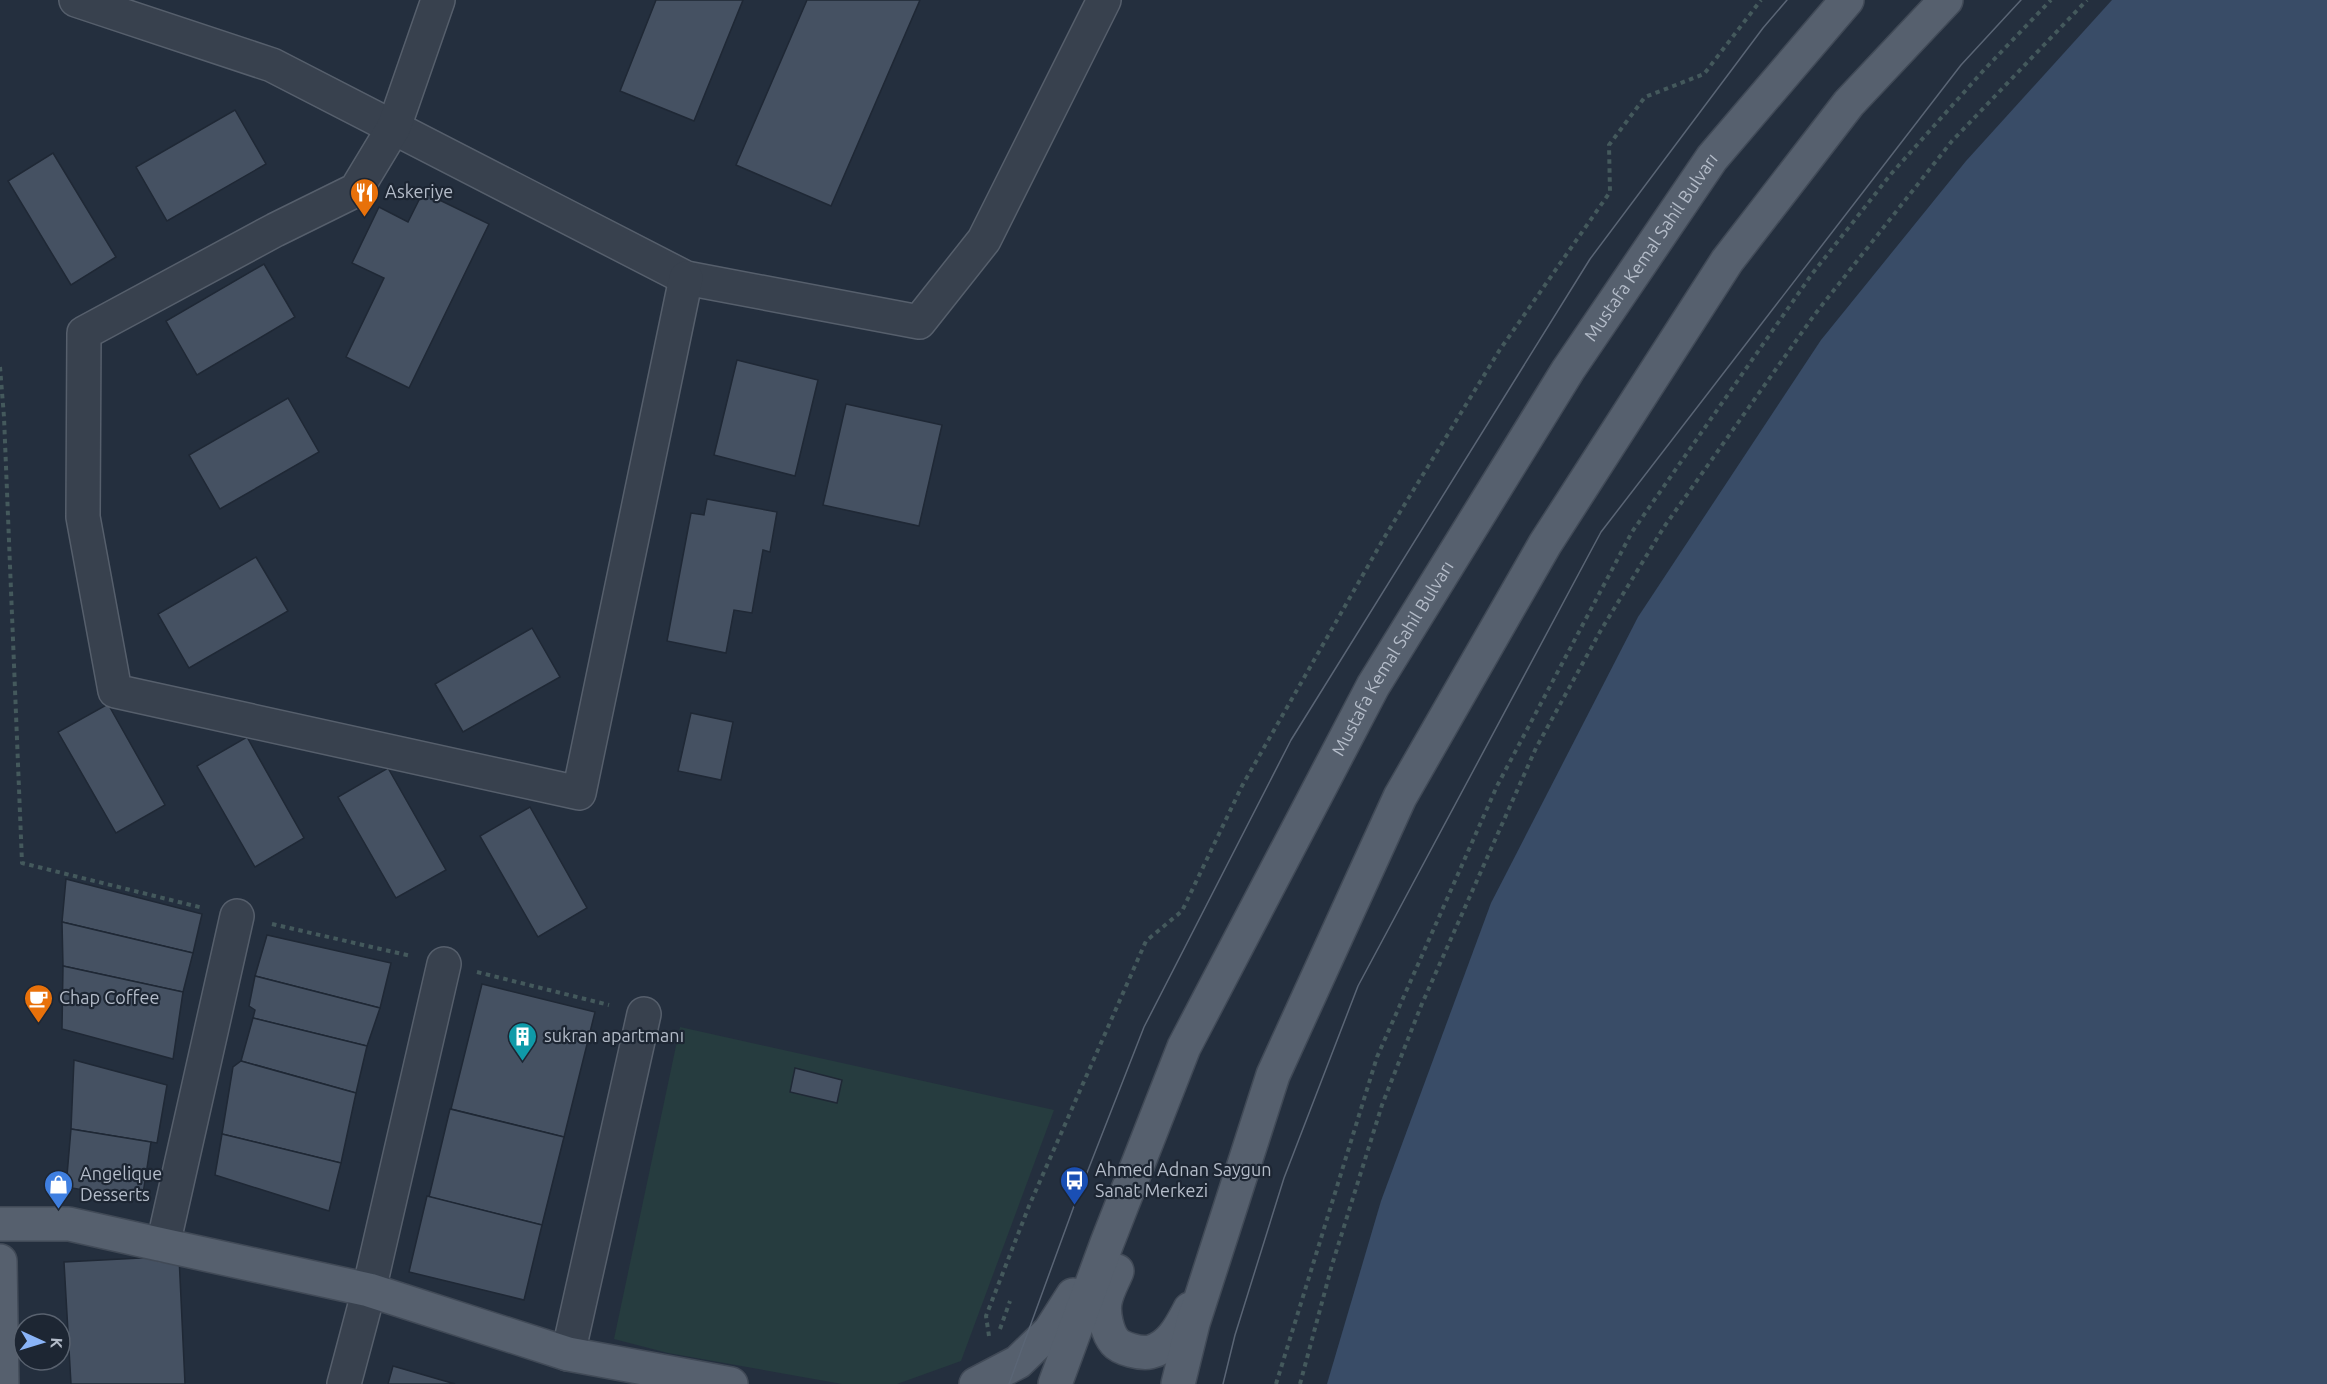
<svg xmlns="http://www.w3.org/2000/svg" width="2327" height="1384" viewBox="0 0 2327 1384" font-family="Ubuntu,sans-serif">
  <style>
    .green { fill: #263c3f }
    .water { fill: #394c67 }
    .building { fill: #455162; stroke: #1f2835; stroke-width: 1.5 }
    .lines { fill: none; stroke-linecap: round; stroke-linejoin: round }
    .minor-casing { stroke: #565f6c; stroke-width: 36 }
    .major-casing { stroke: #414a57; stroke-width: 36 }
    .path { stroke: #44595c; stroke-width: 4; stroke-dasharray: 4.5 4.5; stroke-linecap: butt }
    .minor { stroke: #38414e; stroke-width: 33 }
    .major { stroke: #56606e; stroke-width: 33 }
    .tram { stroke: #5a6575; stroke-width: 1.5 }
    .labels { text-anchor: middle; stroke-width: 4.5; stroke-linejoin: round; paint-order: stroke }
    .poi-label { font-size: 18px; fill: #b4bcc9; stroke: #1d2633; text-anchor: start }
    .street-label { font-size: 18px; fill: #b4bcc9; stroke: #1d2633 }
  </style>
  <rect width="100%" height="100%" fill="#242f3e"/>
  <polygon class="green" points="680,1027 1054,1110 961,1361 897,1384 842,1384 668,1353 614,1339"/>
  <polygon class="water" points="2112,0 2327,0 2327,1384 1327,1384 1381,1201 1491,903 1638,617 1821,340 1966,161"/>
  <g class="building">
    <polygon points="656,0 743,0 694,121 620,91"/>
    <polygon points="807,0 920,0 831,206 736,165"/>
    <polygon points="235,110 266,164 167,221 136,167"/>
    <polygon points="53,153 116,257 71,285 8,181"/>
    <polygon points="423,192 489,224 409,388 346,357 384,278 352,263 379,207 408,222"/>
    <polygon points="264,264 295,317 197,375 166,321"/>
    <polygon points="737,360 818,380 795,476 714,455"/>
    <polygon points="288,398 319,452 220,509 189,455"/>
    <polygon points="846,404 942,425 919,526 823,505"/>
    <polygon points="707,499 777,512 770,552 763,550 752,613 734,610 726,653 667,641 691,513 704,515"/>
    <polygon points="256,557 288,611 189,668 158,614"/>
    <polygon points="532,628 560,677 463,732 435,684"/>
    <polygon points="108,704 165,805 116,833 58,732"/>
    <polygon points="691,713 733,722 721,780 678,771"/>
    <polygon points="247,737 304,838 255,867 197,766"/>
    <polygon points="388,768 446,870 396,898 338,797"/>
    <polygon points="530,807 587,908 538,937 480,836"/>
    <polygon points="66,879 202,914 193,953 62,922"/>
    <polygon points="62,922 193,953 183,992 63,966"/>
    <polygon points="267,935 391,963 380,1008 255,976"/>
    <polygon points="63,966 183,992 173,1059 62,1029"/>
    <polygon points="255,976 380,1008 367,1046 253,1018 255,1010 249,1006"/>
    <polygon points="482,984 595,1012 564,1137 451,1109"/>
    <polygon points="253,1018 367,1046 356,1093 241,1061"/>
    <polygon points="74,1060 167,1085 157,1143 71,1129"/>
    <polygon points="241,1061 356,1093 341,1163 222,1134 233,1067"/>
    <polygon points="795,1068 842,1080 837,1103 790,1092"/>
    <polygon points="450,1109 564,1137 542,1225 429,1197"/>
    <polygon points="71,1129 151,1142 142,1200 66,1187"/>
    <polygon points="222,1134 341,1163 329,1211 215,1175"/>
    <polygon points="427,1196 542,1225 524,1300 409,1272"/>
    <polygon points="179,1256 185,1384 71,1384 64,1262"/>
    <polygon points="393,1366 455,1384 388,1384"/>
  </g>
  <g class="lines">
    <defs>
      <g id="minor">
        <polyline points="76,0 272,65 686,278 919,322 984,240 1104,0"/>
        <polyline points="438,0 394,127 356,190 275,230 84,333 83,517 115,691 579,793 686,278"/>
        <polyline points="163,1245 237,916"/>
        <polyline points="568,1354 644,1014"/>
        <polyline points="344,1384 369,1290 444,964"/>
      </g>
      <g id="major">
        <polyline points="0,1224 69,1224 163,1245 369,1290 568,1354 731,1384"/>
        <polyline points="0,1261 2,1384"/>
        <path d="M1117,1271C1113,1281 1107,1291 1105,1302C1103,1313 1107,1333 1115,1342C1121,1349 1141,1354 1150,1352C1171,1347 1181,1326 1190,1309"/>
        <polyline points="976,1384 1018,1362 1050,1331 1073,1295"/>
        <path id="s1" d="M1055,1384L1107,1243L1184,1047L1373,686L1568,370L1712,158L1847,0"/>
        <polyline points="1178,1384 1193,1323 1273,1075 1400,797 1545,544 1727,261 1849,103 1946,0"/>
      </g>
    </defs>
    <use href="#minor" class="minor-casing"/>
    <use href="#major" class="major-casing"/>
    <g class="path">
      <polyline points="0,367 4,417 22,863 203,908"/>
      <polyline points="272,924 411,956"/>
      <polyline points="477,972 609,1005"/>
      <polyline points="1000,1329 1010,1301"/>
      <polyline points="989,1336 986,1316 1029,1206 1146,941 1182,911 1242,786 1384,538 1499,351 1610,192 1609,145 1645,97 1704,74 1761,0"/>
      <polyline points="1276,1384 1377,1057 1497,786 1632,532 1812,274 1891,174 1983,71 2051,0"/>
      <polyline points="1300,1384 1332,1265 1382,1105 1421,1006 1536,748 1601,630 1664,527 1815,314 1952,141 2087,0"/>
    </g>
    <use href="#minor" class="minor"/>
    <use href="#major" class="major"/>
    <g class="tram">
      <polyline points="1009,1384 1074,1206 1144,1027 1291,740 1590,259 1763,28 1787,0"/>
      <polyline points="1223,1384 1235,1335 1284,1178 1358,986 1601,532 1961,65 2021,0"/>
    </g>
  </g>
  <defs>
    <symbol id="restaurant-pin" viewBox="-11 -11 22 30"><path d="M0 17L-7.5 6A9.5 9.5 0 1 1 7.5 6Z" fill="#e8710a" stroke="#1d2633"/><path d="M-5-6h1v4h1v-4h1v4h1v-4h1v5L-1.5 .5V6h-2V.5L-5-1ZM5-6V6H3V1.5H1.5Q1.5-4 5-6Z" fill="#fff"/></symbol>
    <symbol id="cafe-pin" viewBox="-11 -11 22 30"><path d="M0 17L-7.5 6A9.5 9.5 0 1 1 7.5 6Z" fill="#e8710a" stroke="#1d2633"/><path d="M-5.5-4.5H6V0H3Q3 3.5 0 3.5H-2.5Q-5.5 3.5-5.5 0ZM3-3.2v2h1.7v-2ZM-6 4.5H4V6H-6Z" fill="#fff"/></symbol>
    <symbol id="building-pin" viewBox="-11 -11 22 30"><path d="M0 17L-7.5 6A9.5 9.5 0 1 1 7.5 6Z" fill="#0f9aa8" stroke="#1d2633"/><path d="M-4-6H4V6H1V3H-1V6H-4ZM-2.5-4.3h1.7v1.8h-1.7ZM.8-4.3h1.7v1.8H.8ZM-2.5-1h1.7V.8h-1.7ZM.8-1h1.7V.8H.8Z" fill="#fff"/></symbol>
    <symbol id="bus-pin" viewBox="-11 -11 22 30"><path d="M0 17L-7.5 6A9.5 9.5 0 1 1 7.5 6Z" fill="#1a4fb4" stroke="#1d2633"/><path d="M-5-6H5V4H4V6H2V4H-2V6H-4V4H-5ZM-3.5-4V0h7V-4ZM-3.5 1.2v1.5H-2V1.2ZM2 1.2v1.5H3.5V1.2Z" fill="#fff"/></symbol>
    <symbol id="shop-pin" viewBox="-11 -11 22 30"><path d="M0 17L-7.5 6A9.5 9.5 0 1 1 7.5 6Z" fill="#3f7fe0" stroke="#1d2633"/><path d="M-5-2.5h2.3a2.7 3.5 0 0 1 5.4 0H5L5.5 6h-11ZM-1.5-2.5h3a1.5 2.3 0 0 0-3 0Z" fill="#fff"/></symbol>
  </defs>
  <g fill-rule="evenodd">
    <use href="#restaurant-pin" x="348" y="176" width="33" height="45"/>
    <use href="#cafe-pin" x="22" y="982" width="33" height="45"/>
    <use href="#building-pin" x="506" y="1020" width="33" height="45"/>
    <use href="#bus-pin" x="1058" y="1164" width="33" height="45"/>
    <use href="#shop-pin" x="42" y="1168" width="33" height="45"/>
  </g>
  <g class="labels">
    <g class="poi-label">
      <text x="385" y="198">Askeriye</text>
      <text x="59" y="1004">Chap Coffee</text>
      <text x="544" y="1042">sukran apartmanı</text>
      <text x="1095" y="1176">Ahmed Adnan Saygun<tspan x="1095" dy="21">Sanat Merkezi</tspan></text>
      <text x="80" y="1180">Angelique<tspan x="80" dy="21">Desserts</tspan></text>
    </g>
    <g class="street-label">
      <text dy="6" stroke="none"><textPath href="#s1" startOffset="1288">Mustafa Kemal Sahil Bulvarı</textPath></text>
      <text dy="6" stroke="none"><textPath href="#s1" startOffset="802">Mustafa Kemal Sahil Bulvarı</textPath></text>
    </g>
  </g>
  <g transform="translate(42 1342) rotate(94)"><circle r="28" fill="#1d2633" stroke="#59626f" stroke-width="1.5"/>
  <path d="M0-4.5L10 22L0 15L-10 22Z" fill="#8ab4f8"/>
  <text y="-9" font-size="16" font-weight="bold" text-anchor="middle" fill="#b4bcc9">K</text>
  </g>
</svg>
